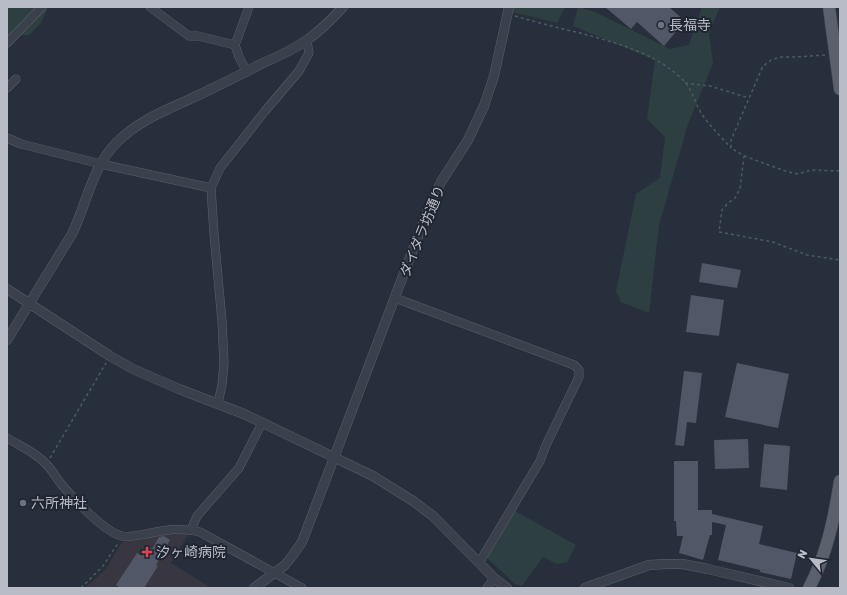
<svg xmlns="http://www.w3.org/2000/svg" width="847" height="595" viewBox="0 0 847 595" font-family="'Golos Text','Noto Sans JP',sans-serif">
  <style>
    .medical { fill: #383641 }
    .green { fill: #2e3f41 }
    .building { fill: #515766 }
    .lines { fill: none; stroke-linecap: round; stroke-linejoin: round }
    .minor-casing { stroke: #595f6a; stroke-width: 9 }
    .tertiary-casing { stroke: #595f6a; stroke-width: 10 }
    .primary-casing { stroke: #444a55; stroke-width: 13 }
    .path { stroke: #4c5a5e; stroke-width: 1.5; stroke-dasharray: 3 3; stroke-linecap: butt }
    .minor { stroke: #3b414c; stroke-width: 8 }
    .tertiary { stroke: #3b414c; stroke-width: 9 }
    .primary { stroke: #5a606c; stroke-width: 12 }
    .worship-dot { fill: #6b7280; stroke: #202631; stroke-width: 1.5 }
    .health-dot { fill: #e0444e; stroke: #202631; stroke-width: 1.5 }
    .labels { text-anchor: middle; stroke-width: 4; stroke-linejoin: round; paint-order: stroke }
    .poi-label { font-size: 14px; fill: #b7bcc7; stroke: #202631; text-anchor: start }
    .street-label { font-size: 14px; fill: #b7bcc7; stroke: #202631 }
  </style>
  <rect width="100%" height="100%" fill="#282f3c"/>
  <polygon class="medical" points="182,531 188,535 171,563 211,588 85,588 105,570 122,542 145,539 161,532"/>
  <g class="green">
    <polygon points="7,7 48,7 41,23 29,35 7,36"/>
    <polygon points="514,7 565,7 557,23 512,12"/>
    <polygon points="578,7 595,12 670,49 689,45 702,7 720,7 709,33 713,63 688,124 659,225 649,313 621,302 616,291 636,194 660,178 665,137 647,119 655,60 573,26"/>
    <polygon points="513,510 576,545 567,562 557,564 543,557 522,586 515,584 487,558"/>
  </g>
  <g class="building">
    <polygon points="605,7 669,7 685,21 664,46 637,22 631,29"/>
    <polygon points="702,263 741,270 737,288 699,282"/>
    <polygon points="691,295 724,300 719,336 686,332"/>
    <polygon points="737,363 789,374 778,428 725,417"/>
    <polygon points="684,371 702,373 696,423 687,422 684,446 675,445"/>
    <polygon points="748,439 749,468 715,469 714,440"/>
    <polygon points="764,444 790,446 787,490 760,487"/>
    <polygon points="674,461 698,461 698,510 712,510 712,514 763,526 759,544 797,553 791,579 760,572 760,570 718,560 726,525 712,522 712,535 710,535 703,560 679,553 683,536 677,536 676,521 674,521"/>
    <polygon points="164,536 170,540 156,565 158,566 144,588 120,588 116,585 137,553 142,556 148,547 152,549 159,537"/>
  </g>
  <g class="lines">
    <defs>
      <g id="minor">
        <polyline points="150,7 189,36 198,36 235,45"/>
        <polyline points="7,43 42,7"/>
        <polyline points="247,72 239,57 235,45 249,7"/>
        <polyline points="7,88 16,79"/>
        <polyline points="7,138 21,144 101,164 211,188"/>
        <polyline points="395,298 574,365 579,370 579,377 546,445 540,461 479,563"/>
        <polyline points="218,403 222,385 224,363 222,321 214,234 211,188 220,168 265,111 299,71 309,53 307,41"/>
        <path d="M7,438C20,446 35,452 45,463C52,469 56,478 62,485C74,499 104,532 122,536C130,538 138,535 146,534C166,530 180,527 200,532L302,588"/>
        <polyline points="191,530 197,516 239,468 262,423"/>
        <polyline points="487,588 494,578"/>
      </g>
      <g id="tertiary">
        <polyline points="7,289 110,356 133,369 179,389 244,414 373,476 413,501 433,516 494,578 507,588"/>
        <path d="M7,340L72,234C87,203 92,167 117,142C138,121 164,111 190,99C214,88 238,76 261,64C277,57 293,50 307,40C320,31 332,19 343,7"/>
        <polyline points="254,588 285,565 293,555 302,542 428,210 441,182 468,140 484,106 494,76 509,7"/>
        <polyline points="585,588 649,565 666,564 682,564 708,569 789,588"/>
      </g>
      <g id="primary">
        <polyline points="829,7 840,89"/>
        <path d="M809,588C827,554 834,519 840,481"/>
      </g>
    </defs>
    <use href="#minor" class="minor-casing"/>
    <use href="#tertiary" class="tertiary-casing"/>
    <use href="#primary" class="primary-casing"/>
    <g class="path">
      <path d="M515,16C536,22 558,28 580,33C616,43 657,53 684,81C693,91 695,103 701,113C710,126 721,137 731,148"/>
      <polyline points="825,55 796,57 781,57 771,60 763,66 731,140 731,148 744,156 740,189 735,198 728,203 722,210 719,232 773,242 807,255 840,260"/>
      <polyline points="685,83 710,86 749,98"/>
      <polyline points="744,156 788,172 798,174 811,170 840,171"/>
      <polyline points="50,458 106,363"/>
      <polyline points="81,588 103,566 118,543"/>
    </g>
    <use href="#minor" class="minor"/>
    <use href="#tertiary" class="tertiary"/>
    <use href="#primary" class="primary"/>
  </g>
  <g class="worship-dot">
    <circle cx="661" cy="25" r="4"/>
    <circle cx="23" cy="503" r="4"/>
  </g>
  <path class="health-dot" d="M145 546h4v4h4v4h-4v4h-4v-4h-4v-4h4z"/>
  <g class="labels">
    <g class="poi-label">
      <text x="669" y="30">長福寺</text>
      <text x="31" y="508">六所神社</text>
      <text x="156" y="557">汐ヶ崎病院</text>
    </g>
    <g class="street-label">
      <text transform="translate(422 231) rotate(-68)" y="5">ダイダラ坊通り</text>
    </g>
  </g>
  <rect width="847" height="595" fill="none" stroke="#b7bcc7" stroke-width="16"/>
  <g transform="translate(811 559) rotate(299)" stroke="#202631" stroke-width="3" paint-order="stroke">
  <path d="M0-3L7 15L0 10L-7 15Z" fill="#b7bcc7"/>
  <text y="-6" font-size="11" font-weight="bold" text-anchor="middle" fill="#b7bcc7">N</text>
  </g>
</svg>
